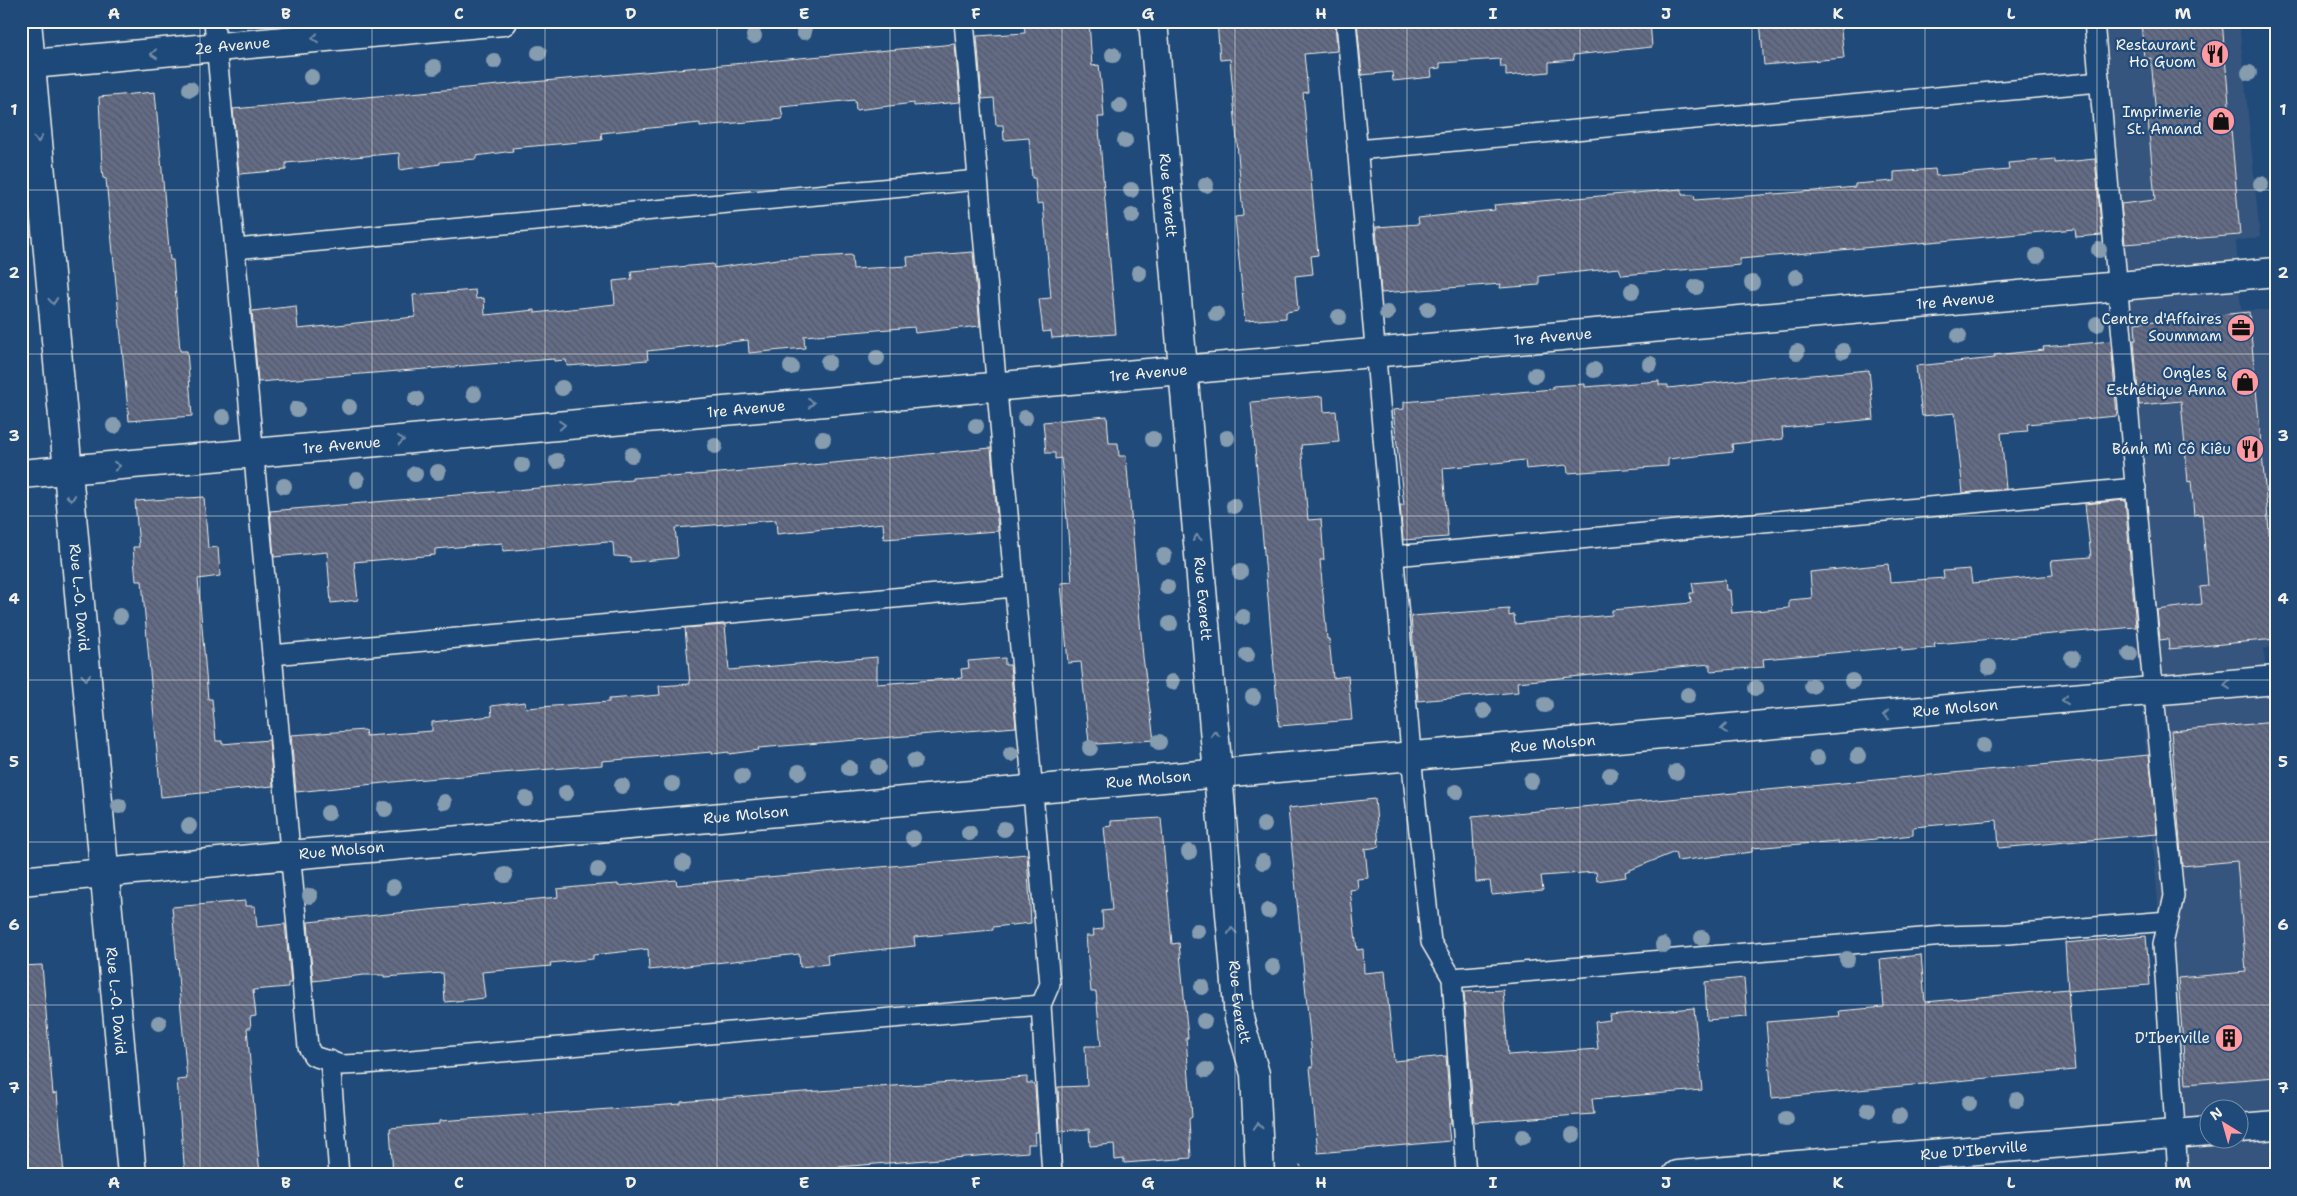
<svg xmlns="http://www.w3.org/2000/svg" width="2297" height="1196" viewBox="0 0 2297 1196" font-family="'Shantell Sans',sans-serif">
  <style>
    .built { fill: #34547e; fill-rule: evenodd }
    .building { fill: url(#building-back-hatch); stroke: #f4f1e8 }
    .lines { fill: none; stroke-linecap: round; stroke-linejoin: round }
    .service-casing { stroke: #f4f1e8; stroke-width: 22 }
    .minor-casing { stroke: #f4f1e8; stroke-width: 31 }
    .secondary-casing { stroke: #f4f1e8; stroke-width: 31 }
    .path { stroke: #f4f1e8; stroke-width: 3; stroke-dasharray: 1 4; stroke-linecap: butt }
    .service { stroke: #1f4a7a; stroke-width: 19 }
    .minor { stroke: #1f4a7a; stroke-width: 28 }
    .secondary { stroke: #1f4a7a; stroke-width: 28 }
    .tree { fill: #869caf }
    .oneway { stroke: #748da6 }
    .grid { fill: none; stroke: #f4f1e8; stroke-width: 1; stroke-opacity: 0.55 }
    .labels { text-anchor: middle; stroke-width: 4.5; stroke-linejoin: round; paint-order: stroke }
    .poi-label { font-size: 15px; fill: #f4f1e8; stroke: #1f4a7a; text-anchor: end }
    .street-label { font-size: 15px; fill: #f4f1e8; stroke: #1f4a7a }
    .neatline { fill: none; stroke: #f4f1e8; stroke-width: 2 }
    .grid-label { font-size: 16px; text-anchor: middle; font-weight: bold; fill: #f4f1e8 }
  </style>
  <defs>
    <pattern id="building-back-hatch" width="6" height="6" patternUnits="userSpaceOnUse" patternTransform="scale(1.25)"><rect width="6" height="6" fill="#646c87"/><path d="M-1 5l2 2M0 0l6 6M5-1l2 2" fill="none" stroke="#555863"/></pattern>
  </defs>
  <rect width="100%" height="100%" fill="#1f4a7a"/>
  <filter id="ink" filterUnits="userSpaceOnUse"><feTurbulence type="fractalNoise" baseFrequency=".02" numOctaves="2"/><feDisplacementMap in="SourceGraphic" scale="10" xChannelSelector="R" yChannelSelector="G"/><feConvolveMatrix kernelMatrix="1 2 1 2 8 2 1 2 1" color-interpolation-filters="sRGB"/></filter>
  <g filter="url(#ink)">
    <path class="built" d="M2089,21H2239L2260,237L2236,241L2241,310H2269L2276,381V646L2264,649L2269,724L2276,723V1175H2179ZM2210,1108H2240V1138H2210Z"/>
    <g class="building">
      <polygon points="1024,21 1089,21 1092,66 1099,65 1102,92 1104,117 1098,117 1116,334 1052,338 1051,331 1043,332 1039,299 1051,298 1043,203 1037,204 1035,178 1032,178 1029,138 1004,140 1003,125 996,125 994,98 982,99 977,36 1025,33"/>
      <polygon points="1217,21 1335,21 1337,51 1304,54 1308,92 1303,93 1318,255 1311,256 1313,274 1295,276 1298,310 1286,312 1286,318 1245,321 1235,217 1243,216 1235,117 1230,59 1220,60"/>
      <polygon points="1357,21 1650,21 1652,47 1573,55 1574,60 1549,62 1549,72 1506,76 1506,67 1501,67 1500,59 1440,63 1440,68 1431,69 1432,77 1393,81 1392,72 1362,75"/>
      <polygon points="1760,21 1840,21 1844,58 1764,65"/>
      <polygon points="2141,21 2222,21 2240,235 2125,244 2121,204 2155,200 2148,120 2156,117 2151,58 2144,59"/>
      <polygon points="955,44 960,102 914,106 914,103 856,110 855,100 781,107 783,119 700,126 700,123 601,133 602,140 512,148 513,151 476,156 476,159 440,162 440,164 400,170 399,153 286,163 286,170 239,174 233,109"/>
      <polygon points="155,92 170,260 173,260 180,351 187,351 192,416 129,421 106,179 103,178 102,168 99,97"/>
      <polygon points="2055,159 2055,163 2095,159 2102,235 2076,237 2075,229 1740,259 1740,265 1622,275 1619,268 1539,276 1539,285 1500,288 1501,284 1381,293 1376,227 1419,224 1418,218 1495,210 1494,205 1682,189 1682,195 1694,195 1695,200 1814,191 1855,187 1855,184 1894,181 1894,172 1935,169 1936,176 2009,170 2008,163"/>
      <polygon points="973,252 980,326 915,333 914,327 804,336 805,348 749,353 748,340 647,351 648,360 567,366 566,360 554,361 554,359 258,382 252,311 296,306 298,329 415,317 413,295 475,290 476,299 484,298 485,315 535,310 535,313 615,304 613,281 632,279 631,271 713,264 714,268 778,259 852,255 853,269 908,266 907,257"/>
      <polygon points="2249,312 2276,607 2276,639 2169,649 2168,639 2160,640 2157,610 2202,604 2200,587 2208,586 2202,514 2194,515 2191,481 2188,482 2181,401 2139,405 2134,340 2136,340 2135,323"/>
      <polygon points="2111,341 2117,416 2027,424 2028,431 2001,433 2006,489 1963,493 1955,413 1922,416 1916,366 1995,358 1994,355 2044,350 2043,347"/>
      <polygon points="1869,370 1874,419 1782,428 1783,439 1732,444 1733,452 1668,459 1668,466 1568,473 1567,465 1526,469 1525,460 1443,468 1448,537 1403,540 1400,505 1404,505 1393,410 1404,409 1404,402 1553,389 1553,386 1585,384 1585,387 1659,381 1659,385 1668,385 1668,388 1776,376 1777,378"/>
      <polygon points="1323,396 1324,412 1336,411 1339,442 1301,445 1308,520 1321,519 1324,560 1320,560 1327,639 1329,639 1333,678 1348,676 1352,720 1279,726 1251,402"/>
      <polygon points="1107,416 1109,443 1118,443 1119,456 1126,456 1143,657 1154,740 1098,744 1098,743 1089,743 1081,662 1068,663 1061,583 1072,582 1065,496 1061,458 1055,459 1055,453 1046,453 1043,422"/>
      <polygon points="991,448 998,531 884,539 883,523 777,534 776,520 675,528 678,556 676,558 630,562 630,557 614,556 613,543 608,542 503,551 502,543 435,549 435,555 354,562 358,600 331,603 327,552 274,557 270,511 632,480 632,478 668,475 671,477 780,468"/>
      <polygon points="204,497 208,548 218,547 220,576 198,579 208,699 212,699 216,741 222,741 222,744 269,740 273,786 161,797 142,581 136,581 133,547 139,547 135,501"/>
      <polygon points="2125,500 2136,627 1934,644 1935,648 1902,651 1902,647 1763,659 1764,667 1710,671 1710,664 1517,682 1518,692 1418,701 1411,616 1509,609 1509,616 1514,615 1515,624 1612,615 1612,610 1691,603 1690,593 1694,593 1692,583 1725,580 1726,590 1730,590 1732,613 1789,608 1789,600 1812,598 1810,572 1888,564 1890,582 1944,578 1943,571 1970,569 1972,583 2053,575 2051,560 2091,557 2085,504"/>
      <polygon points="725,625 729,670 877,657 877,684 962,678 961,669 969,668 968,661 1005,658 1005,665 1010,665 1016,727 758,748 759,750 729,754 729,752 712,754 712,752 602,761 602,765 413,780 296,792 291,735 365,730 366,736 432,731 432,722 492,716 491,706 525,702 526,708 609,702 609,699 660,695 659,686 690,684 685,628"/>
      <polygon points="2276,722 2276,1077 2186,1084 2178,978 2246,972 2237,861 2182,866 2171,731"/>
      <polygon points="2149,755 2157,834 1999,848 1997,820 1913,827 1913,835 1838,843 1838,841 1752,848 1752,852 1677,861 1675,852 1625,872 1626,877 1597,881 1596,872 1541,876 1543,890 1492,895 1490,881 1476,882 1472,817"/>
      <polygon points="1375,799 1379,847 1365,849 1368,878 1357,879 1358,889 1350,890 1357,950 1363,949 1364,973 1385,971 1394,1061 1446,1056 1451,1124 1448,1124 1450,1141 1318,1153 1310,1067 1313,1067 1288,808"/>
      <polygon points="1161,818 1172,944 1179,943 1188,1038 1186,1038 1192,1117 1189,1119 1191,1158 1124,1163 1124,1159 1115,1160 1114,1144 1090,1146 1089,1129 1060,1131 1058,1087 1087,1086 1085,1046 1101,1046 1096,992 1091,992 1086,936 1094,936 1093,930 1103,929 1102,911 1112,910 1104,827 1111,826 1111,821"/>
      <polygon points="1027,854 1031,923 993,927 993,930 914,937 915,946 827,955 828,964 800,967 799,954 649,970 648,949 593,955 593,959 550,963 551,966 482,972 485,998 445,1002 443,973 384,977 384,975 364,975 313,981 308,922 558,897 557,889 587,886 618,884 618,886 676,880 677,885"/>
      <polygon points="245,901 245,906 255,906 257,927 285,924 291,983 288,983 288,987 253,990 256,1016 250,1017 251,1028 247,1028 260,1175 185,1175 177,1080 187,1079 172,907"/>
      <polygon points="2146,936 2150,985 2068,991 2065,943"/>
      <polygon points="1921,955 1925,1002 2068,989 2075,1070 1772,1098 1766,1022 1840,1016 1839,1011 1884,1007 1880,959"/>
      <polygon points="42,965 53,1094 57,1093 64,1175 21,1175 21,966"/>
      <polygon points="1744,978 1747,1017 1707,1020 1705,982"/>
      <polygon points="1503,990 1508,1055 1598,1049 1595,1022 1610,1020 1609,1015 1694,1008 1702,1090 1592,1099 1594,1114 1474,1122 1464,992"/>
      <polygon points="1027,1077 1027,1083 1033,1083 1035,1088 1038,1132 1035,1132 1036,1144 1028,1144 1028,1152 736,1175 393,1175 390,1128 439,1124 439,1121 681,1104 681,1102 760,1095"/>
    </g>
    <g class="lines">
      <defs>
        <g id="service">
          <polyline points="214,21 308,1047 313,1056 342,1065 365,1064 1041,1005"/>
          <polyline points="964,21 1050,984 1041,1005 1052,1175"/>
          <polyline points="1346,21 1414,786 1431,942 1452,978 1466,1175"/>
          <polyline points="2094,21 2151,665 2174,896 2163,944 2178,1175"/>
          <polyline points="1357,150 2100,82"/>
          <polyline points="235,249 978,180"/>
          <polyline points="1394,556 2136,488"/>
          <polyline points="272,655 1014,587"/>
          <polyline points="1452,978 1945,936 2008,934 2168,921"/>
          <polyline points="330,1060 339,1175"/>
        </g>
        <g id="minor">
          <path id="s1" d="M27,21L132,1175"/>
          <path id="s2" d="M1153,21L1239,1018L1255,1074L1260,1175"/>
          <path id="s3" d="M21,65L503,21"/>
          <path id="s4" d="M21,474L2276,272"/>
          <path id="s5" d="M21,881L290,855L2276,680"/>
        </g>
        <g id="secondary">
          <polyline points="2240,1128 2276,1125"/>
          <path id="s6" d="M1677,1175L2210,1131"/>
        </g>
      </defs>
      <use href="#service" class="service-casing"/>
      <use href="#minor" class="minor-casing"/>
      <use href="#secondary" class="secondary-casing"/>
      <g class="path">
        <polyline points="1300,1166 1303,1164"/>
        <polyline points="1212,1172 1215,1174"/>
      </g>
      <use href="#service" class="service"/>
      <use href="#minor" class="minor"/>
      <use href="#secondary" class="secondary"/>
    </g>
    <g class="tree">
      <circle cx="804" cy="32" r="8"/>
      <circle cx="754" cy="36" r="8"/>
      <circle cx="539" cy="53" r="8"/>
      <circle cx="1113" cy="55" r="8"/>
      <circle cx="494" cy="61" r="8"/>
      <circle cx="434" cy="67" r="8"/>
      <circle cx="2249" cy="73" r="8"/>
      <circle cx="311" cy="77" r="8"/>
      <circle cx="190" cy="89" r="8"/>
      <circle cx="1120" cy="106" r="8"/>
      <circle cx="1125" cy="141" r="8"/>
      <circle cx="2261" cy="184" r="8"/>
      <circle cx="1206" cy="185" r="8"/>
      <circle cx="1131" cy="190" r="8"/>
      <circle cx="1132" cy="216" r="8"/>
      <circle cx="2099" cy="250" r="8"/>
      <circle cx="2037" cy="256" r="8"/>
      <circle cx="1139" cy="273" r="8"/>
      <circle cx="1796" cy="277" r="8"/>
      <circle cx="1752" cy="283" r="8"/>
      <circle cx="1696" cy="287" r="8"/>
      <circle cx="1632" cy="291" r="8"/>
      <circle cx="1428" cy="309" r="8"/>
      <circle cx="1387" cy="313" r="8"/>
      <circle cx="1216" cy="314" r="8"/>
      <circle cx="1339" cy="317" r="8"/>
      <circle cx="2097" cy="324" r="8"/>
      <circle cx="1959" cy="336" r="8"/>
      <circle cx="1843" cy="351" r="8"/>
      <circle cx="1797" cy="352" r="8"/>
      <circle cx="877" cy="358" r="8"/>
      <circle cx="828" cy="362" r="8"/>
      <circle cx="1650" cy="364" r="8"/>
      <circle cx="791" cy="367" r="8"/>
      <circle cx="1594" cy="370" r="8"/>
      <circle cx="1535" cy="375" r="8"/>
      <circle cx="562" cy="388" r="8"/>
      <circle cx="474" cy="394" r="8"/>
      <circle cx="416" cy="399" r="8"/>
      <circle cx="349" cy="407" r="8"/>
      <circle cx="297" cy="409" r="8"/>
      <circle cx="223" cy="417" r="8"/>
      <circle cx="1025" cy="418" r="8"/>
      <circle cx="114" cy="426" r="8"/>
      <circle cx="976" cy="426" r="8"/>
      <circle cx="1227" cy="438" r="8"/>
      <circle cx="823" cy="439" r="8"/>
      <circle cx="1153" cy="439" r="8"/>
      <circle cx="715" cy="446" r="8"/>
      <circle cx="632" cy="455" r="8"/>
      <circle cx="557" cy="461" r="8"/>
      <circle cx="522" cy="465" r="8"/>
      <circle cx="438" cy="472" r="8"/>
      <circle cx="415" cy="474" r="8"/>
      <circle cx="357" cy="480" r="8"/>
      <circle cx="284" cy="486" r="8"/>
      <circle cx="1234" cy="506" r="8"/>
      <circle cx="1164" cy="556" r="8"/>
      <circle cx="1240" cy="572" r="8"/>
      <circle cx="1167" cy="587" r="8"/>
      <circle cx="120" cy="616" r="8"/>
      <circle cx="1243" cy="617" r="8"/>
      <circle cx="1170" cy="624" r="8"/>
      <circle cx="2130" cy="654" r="8"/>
      <circle cx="1247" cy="655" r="8"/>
      <circle cx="2072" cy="658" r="8"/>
      <circle cx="1989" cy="667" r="8"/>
      <circle cx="1852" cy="681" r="8"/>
      <circle cx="1172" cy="682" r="8"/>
      <circle cx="1812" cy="686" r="8"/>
      <circle cx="1756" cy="688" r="8"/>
      <circle cx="1688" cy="695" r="8"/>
      <circle cx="1253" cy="697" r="8"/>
      <circle cx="1545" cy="705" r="8"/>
      <circle cx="1484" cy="711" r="8"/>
      <circle cx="1159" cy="742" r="8"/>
      <circle cx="1983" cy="746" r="8"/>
      <circle cx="1090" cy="748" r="8"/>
      <circle cx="1011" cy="754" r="8"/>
      <circle cx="1858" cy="756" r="8"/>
      <circle cx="1817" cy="758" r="8"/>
      <circle cx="914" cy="761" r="8"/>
      <circle cx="878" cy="767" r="8"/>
      <circle cx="849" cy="768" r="8"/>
      <circle cx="799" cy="772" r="8"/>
      <circle cx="1676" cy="772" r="8"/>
      <circle cx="1610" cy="775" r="8"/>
      <circle cx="742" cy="776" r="8"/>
      <circle cx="1531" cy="781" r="8"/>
      <circle cx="672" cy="784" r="8"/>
      <circle cx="622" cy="786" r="8"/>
      <circle cx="1456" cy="792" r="8"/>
      <circle cx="566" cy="793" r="8"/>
      <circle cx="526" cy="799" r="8"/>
      <circle cx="444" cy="802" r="8"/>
      <circle cx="119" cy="806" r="8"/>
      <circle cx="385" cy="809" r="8"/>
      <circle cx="328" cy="813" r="8"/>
      <circle cx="1264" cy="825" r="8"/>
      <circle cx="189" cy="826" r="8"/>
      <circle cx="1004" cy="829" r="8"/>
      <circle cx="969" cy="833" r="8"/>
      <circle cx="913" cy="838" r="8"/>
      <circle cx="1189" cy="852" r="8"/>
      <circle cx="1263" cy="862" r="8"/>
      <circle cx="683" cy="863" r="8"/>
      <circle cx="598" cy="870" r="8"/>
      <circle cx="505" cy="875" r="8"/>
      <circle cx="393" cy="887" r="8"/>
      <circle cx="310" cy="896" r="8"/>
      <circle cx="1268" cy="911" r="8"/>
      <circle cx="1197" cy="931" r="8"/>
      <circle cx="1702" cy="938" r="8"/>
      <circle cx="1663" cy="945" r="8"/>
      <circle cx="1847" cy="959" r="8"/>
      <circle cx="1273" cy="967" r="8"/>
      <circle cx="1202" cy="987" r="8"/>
      <circle cx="1204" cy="1021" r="8"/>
      <circle cx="159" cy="1023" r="8"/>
      <circle cx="1206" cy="1070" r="8"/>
      <circle cx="2017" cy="1100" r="8"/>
      <circle cx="1969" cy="1103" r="8"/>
      <circle cx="1868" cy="1110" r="8"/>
      <circle cx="1899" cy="1116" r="8"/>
      <circle cx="1786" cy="1119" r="8"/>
      <circle cx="1573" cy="1135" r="8"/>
      <circle cx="1523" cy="1137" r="8"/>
    </g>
    <defs><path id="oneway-chevron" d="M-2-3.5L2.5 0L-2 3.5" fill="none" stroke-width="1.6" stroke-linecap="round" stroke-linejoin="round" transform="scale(1.25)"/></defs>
    <g class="oneway">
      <use href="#oneway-chevron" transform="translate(315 38) rotate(175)"/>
      <use href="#oneway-chevron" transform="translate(154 54) rotate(174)"/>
      <use href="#oneway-chevron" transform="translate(38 139) rotate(85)"/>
      <use href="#oneway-chevron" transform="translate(53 301) rotate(85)"/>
      <use href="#oneway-chevron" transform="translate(811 403) rotate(-5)"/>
      <use href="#oneway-chevron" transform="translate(562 425) rotate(-5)"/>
      <use href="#oneway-chevron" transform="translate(401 440) rotate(-5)"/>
      <use href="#oneway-chevron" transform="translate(117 466) rotate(-5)"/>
      <use href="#oneway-chevron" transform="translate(71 498) rotate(85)"/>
      <use href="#oneway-chevron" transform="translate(1197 538) rotate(-95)"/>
      <use href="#oneway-chevron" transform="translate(86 677) rotate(85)"/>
      <use href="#oneway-chevron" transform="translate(2227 685) rotate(174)"/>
      <use href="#oneway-chevron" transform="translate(2065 700) rotate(175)"/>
      <use href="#oneway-chevron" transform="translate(1886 715) rotate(175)"/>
      <use href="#oneway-chevron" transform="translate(1724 729) rotate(175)"/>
      <use href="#oneway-chevron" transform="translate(1215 734) rotate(-95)"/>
      <use href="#oneway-chevron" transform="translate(1232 931) rotate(-95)"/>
      <use href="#oneway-chevron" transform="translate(1258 1126) rotate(-93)"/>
    </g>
  </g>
  <path class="grid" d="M200,21V1175M372,21V1175M545,21V1175M717,21V1175M890,21V1175M1062,21V1175M1235,21V1175M1407,21V1175M1580,21V1175M1752,21V1175M1925,21V1175M2097,21V1175M21,190H2276M21,354H2276M21,516H2276M21,680H2276M21,842H2276M21,1005H2276"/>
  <defs>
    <symbol id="restaurant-disc" viewBox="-11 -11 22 22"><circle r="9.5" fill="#ff9aa2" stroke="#1f4a7a"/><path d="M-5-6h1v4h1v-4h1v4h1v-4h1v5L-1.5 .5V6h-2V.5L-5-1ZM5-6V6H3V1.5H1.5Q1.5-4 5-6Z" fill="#111"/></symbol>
    <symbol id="shop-disc" viewBox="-11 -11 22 22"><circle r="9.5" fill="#ff9aa2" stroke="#1f4a7a"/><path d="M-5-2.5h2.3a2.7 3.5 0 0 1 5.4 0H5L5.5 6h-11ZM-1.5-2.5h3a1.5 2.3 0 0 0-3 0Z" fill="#111"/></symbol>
    <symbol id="office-disc" viewBox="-11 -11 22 22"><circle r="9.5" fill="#ff9aa2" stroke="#1f4a7a"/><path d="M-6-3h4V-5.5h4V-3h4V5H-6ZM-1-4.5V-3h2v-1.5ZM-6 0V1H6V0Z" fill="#111"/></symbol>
    <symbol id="building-disc" viewBox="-11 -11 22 22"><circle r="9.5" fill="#ff9aa2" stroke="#1f4a7a"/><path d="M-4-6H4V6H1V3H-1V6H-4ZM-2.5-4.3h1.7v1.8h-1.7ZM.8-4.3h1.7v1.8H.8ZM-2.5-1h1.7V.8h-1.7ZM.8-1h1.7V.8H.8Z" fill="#111"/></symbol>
  </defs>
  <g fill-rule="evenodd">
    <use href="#restaurant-disc" x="2199" y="38" width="32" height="32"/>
    <use href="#shop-disc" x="2205" y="105" width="32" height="32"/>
    <use href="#office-disc" x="2225" y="312" width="32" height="32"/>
    <use href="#shop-disc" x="2229" y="366" width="32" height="32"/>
    <use href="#restaurant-disc" x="2234" y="433" width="32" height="32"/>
    <use href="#building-disc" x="2213" y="1022" width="32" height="32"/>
  </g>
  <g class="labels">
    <g class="poi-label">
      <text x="2196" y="50">Restaurant<tspan x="2196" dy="17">Ho Guom</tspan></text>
      <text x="2202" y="117">Imprimerie<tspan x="2202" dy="17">St. Amand</tspan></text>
      <text x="2222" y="324">Centre d'Affaires<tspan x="2222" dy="17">Soummam</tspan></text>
      <text x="2226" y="378">Ongles &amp;<tspan x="2226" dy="17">Esthétique Anna</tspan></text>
      <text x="2231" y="454">Bánh Mì Cô Kiêu</text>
      <text x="2210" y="1043">D'Iberville</text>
    </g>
    <g class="street-label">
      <text dy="5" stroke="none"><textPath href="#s3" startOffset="212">2e Avenue</textPath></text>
      <text dy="5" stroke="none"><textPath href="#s2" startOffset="175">Rue Everett</textPath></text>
      <text dy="5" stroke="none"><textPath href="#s4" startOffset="1942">1re Avenue</textPath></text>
      <text dy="5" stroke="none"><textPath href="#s4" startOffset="1538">1re Avenue</textPath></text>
      <text dy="5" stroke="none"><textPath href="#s4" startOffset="1132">1re Avenue</textPath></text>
      <text dy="5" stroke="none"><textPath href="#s4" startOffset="728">1re Avenue</textPath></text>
      <text dy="5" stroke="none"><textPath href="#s4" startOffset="322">1re Avenue</textPath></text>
      <text dy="5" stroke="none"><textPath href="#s1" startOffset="579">Rue L.-O. David</textPath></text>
      <text dy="5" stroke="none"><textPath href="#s2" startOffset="580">Rue Everett</textPath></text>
      <text dy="5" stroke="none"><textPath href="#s5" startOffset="1942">Rue Molson</textPath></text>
      <text dy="5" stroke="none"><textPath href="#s5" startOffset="1538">Rue Molson</textPath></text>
      <text dy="5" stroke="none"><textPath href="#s5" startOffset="1132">Rue Molson</textPath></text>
      <text dy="5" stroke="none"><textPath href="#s5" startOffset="728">Rue Molson</textPath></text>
      <text dy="5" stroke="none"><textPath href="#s5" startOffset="322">Rue Molson</textPath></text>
      <text dy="5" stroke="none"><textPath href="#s1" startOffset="984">Rue L.-O. David</textPath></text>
      <text dy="5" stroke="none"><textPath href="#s2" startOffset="985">Rue Everett</textPath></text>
      <text dy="5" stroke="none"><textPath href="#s6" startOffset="298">Rue D'Iberville</textPath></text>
    </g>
  </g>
  <rect width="2297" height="1196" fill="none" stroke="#1f4a7a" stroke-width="55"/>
  <g transform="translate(2224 1124) rotate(323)"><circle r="24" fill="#1f4a7a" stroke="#748da6"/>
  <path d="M0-4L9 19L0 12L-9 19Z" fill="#ff9aa2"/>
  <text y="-8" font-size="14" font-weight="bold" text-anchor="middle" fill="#f4f1e8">N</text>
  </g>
  <rect x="28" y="28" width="2242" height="1140" class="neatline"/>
  <g class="grid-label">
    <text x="114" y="19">A</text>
    <text x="286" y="19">B</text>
    <text x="459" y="19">C</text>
    <text x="631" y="19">D</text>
    <text x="804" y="19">E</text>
    <text x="976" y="19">F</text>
    <text x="1148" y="19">G</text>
    <text x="1321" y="19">H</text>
    <text x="1493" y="19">I</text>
    <text x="1666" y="19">J</text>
    <text x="1838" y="19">K</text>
    <text x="2011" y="19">L</text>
    <text x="2183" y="19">M</text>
    <text x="14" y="115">1</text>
    <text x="2283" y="115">1</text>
    <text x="14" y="278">2</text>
    <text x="2283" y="278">2</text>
    <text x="14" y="441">3</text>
    <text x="2283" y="441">3</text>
    <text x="14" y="604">4</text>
    <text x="2283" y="604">4</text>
    <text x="14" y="767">5</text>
    <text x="2283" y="767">5</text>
    <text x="14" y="930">6</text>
    <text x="2283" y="930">6</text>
    <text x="14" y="1093">7</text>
    <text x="2283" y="1093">7</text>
    <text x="114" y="1188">A</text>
    <text x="286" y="1188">B</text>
    <text x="459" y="1188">C</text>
    <text x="631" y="1188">D</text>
    <text x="804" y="1188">E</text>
    <text x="976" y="1188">F</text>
    <text x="1148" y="1188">G</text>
    <text x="1321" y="1188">H</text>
    <text x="1493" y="1188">I</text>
    <text x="1666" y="1188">J</text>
    <text x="1838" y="1188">K</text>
    <text x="2011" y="1188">L</text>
    <text x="2183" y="1188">M</text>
  </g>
</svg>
